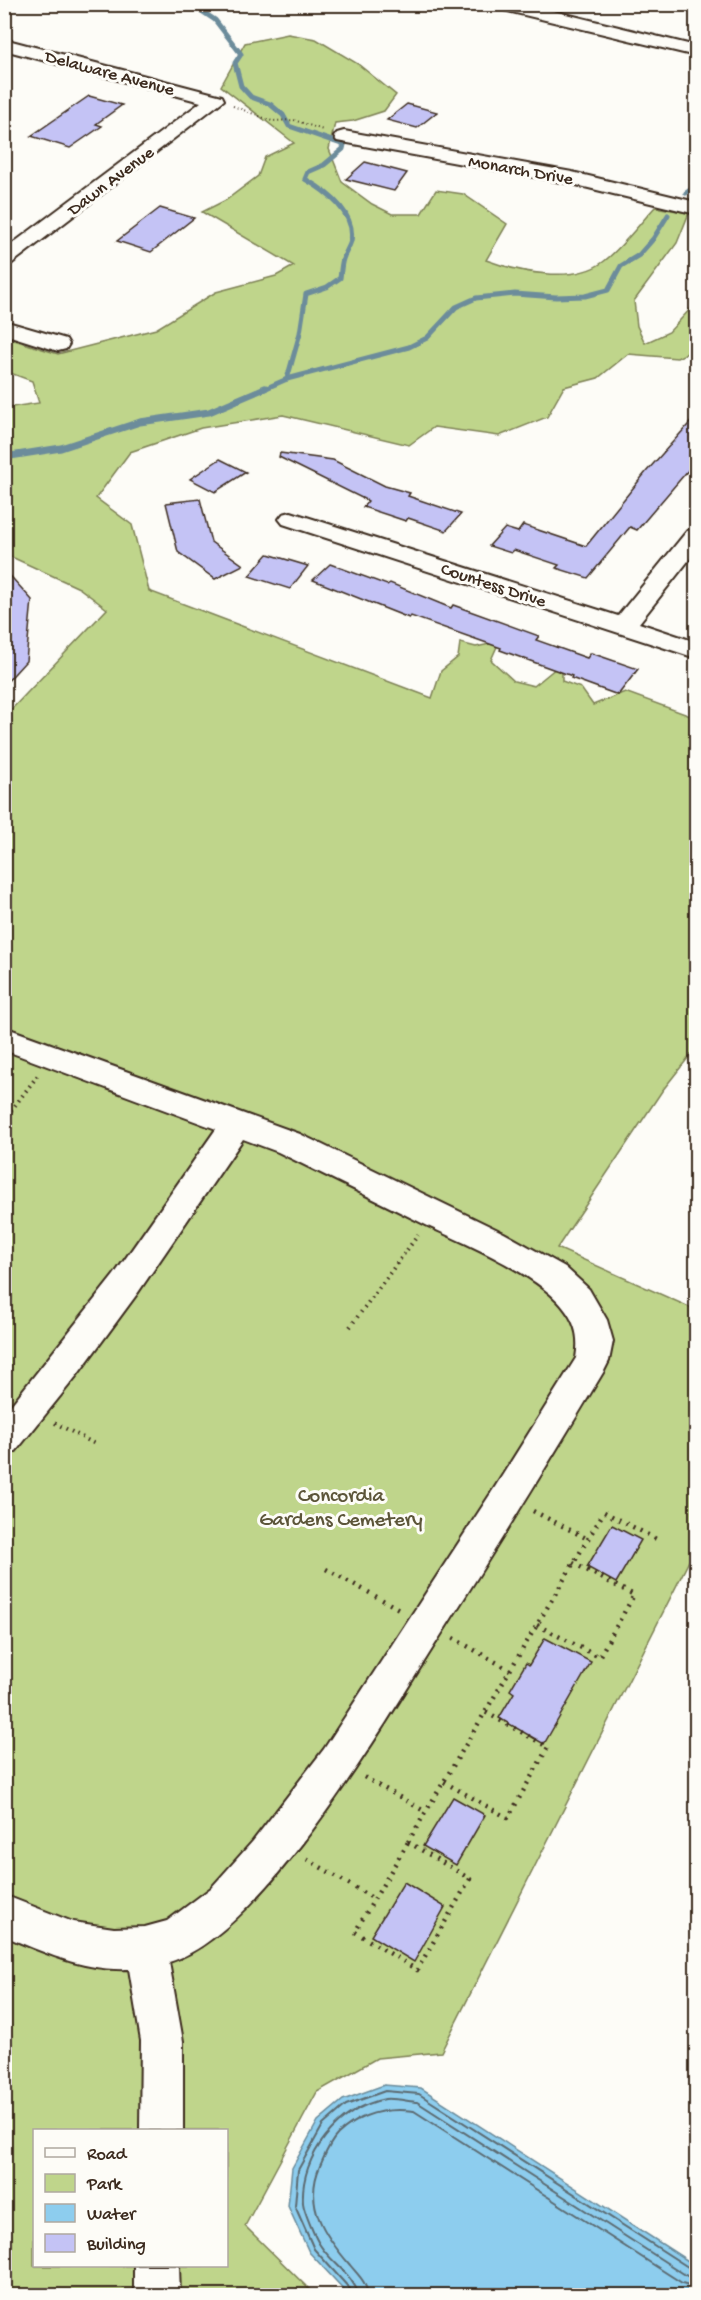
<svg xmlns="http://www.w3.org/2000/svg" width="701" height="2300" viewBox="0 0 701 2300" font-family="'Gochi Hand',sans-serif">
  <style>
    .green { fill: #bfd58b; stroke: #7d8054; stroke-width: 1.5; fill-rule: evenodd }
    .water { fill: #8dcdee; stroke: #6c8c9b; stroke-width: 1.5 }
    .lines { fill: none; stroke-linecap: round; stroke-linejoin: round }
    .shore { stroke: #5c6b71; stroke-width: 2 }
    .stream-far1 { stroke: #6c8c9b; stroke-width: 5 }
    .stream { stroke: #6c8c9b; stroke-width: 7 }
    .building { fill: #c4c3f5; stroke: #3b2a1e; stroke-width: 1.5 }
    .minor-casing { stroke: #3b2a1e; stroke-width: 4 }
    .path-far2 { stroke: #3b2a1e; stroke-width: 2; stroke-dasharray: 1 3; stroke-linecap: butt }
    .path-far1 { stroke: #3b2a1e; stroke-width: 4; stroke-dasharray: 1.5 4.5; stroke-linecap: butt }
    .path { stroke: #3b2a1e; stroke-width: 4.5; stroke-dasharray: 2 6; stroke-linecap: butt }
    .minor { fill: #fdfcf7; fill-rule: evenodd }
    .labels { text-anchor: middle; stroke-width: 6; stroke-linejoin: round; paint-order: stroke }
    .far-street-label { font-size: 18px; fill: #3b2a1e; stroke: #fdfcf7 }
    .park-label { font-size: 21px; fill: #5c5539; stroke: #fdfcf7 }
  </style>
  <rect width="100%" height="100%" fill="#fdfcf7"/>
  <filter id="ink" filterUnits="userSpaceOnUse"><feTurbulence type="fractalNoise" baseFrequency=".0167" numOctaves="2"/><feDisplacementMap in="SourceGraphic" scale="12" xChannelSelector="R" yChannelSelector="G"/><feConvolveMatrix kernelMatrix="1 2 1 2 8 2 1 2 1" color-interpolation-filters="sRGB"/></filter>
  <g filter="url(#ink)">
    <path class="green" d="M288,34L316,39L358,64L396,95L384,111L353,121L335,123L329,149L342,182L372,204L392,214H421L436,190L463,194L507,224L486,260C518,272 574,284 603,262C620,250 640,223 655,207L689,213L677,243L634,301L637,326L645,343L669,332L694,305L696,306V349L677,358L628,354L598,378L564,387L547,417L499,436L434,427L409,445L283,415L201,428L130,452L96,498L132,525L149,591L432,698L441,671L458,657L460,643L476,647L499,642L491,660L514,681L534,686L562,663V681L581,688L593,705L625,692L696,718V1048L662,1091L557,1248L696,1310V1547L441,2052L377,2058L317,2092L245,2226L315,2295H5V716L107,609L79,588L5,554V408L39,403L32,381L5,371V337L58,354L156,329L216,292L276,276L294,266L202,212L226,200L258,176L265,157L294,143L221,86L245,43ZM34,2130H226V2266H34Z"/>
    <polygon class="water" points="384,2085 421,2088 696,2266 696,2295 349,2295 309,2252 288,2206 292,2168 318,2121 343,2100"/>
    <g class="lines">
      <g class="shore">
        <polyline points="351,2296 350,2289 314,2249 295,2206 298,2170 323,2125 346,2105 385,2091 419,2094 691,2269 696,2270"/>
        <path d="M359,2296C353,2274 332,2264 320,2245C315,2238 304,2211 303,2203C300,2155 339,2108 385,2099C394,2098 407,2101 417,2102L687,2276L696,2278"/>
        <path d="M368,2296C367,2282 358,2275 350,2265C325,2236 303,2205 320,2166C325,2155 329,2143 338,2134C360,2113 385,2107 414,2111L682,2283L696,2287"/>
      </g>
      <g class="stream-far1">
        <path d="M191,4L215,20L241,54L235,63L241,86L251,97L270,104L283,115L289,126L344,145L343,149L324,165L308,172L305,179C326,191 356,213 351,241C349,248 345,253 343,259C341,265 341,272 340,278L327,287L306,294L300,333L287,379"/>
        <polyline points="686,193 696,186"/>
        <polyline points="262,390 287,379 409,347 427,338 456,307 476,298 515,294 556,297 585,296 608,290 621,266 639,255 653,239 668,215"/>
      </g>
      <polyline class="stream" points="4,457 61,448 140,422 209,412 265,388"/>
    </g>
    <g class="building">
      <polygon points="89,96 122,105 96,124 102,126 70,148 31,136"/>
      <polygon points="407,104 437,112 417,128 387,120"/>
      <polygon points="365,162 407,173 394,191 346,179"/>
      <polygon points="160,208 194,218 151,252 117,241"/>
      <polygon points="696,416 696,461 637,530 630,527 588,578 556,568 559,565 514,550 511,553 489,546 505,528 518,532 523,525 586,546 646,472"/>
      <polygon points="280,453 333,460 385,486 410,493 408,496 461,514 446,531 408,518 406,521 363,507 368,501 279,457"/>
      <polygon points="220,459 246,472 215,492 190,479"/>
      <polygon points="200,499 211,542 243,565 215,579 178,552 166,503"/>
      <polygon points="268,554 308,566 290,589 249,576"/>
      <polygon points="330,564 387,585 390,583 451,608 453,605 539,636 536,640 587,658 591,653 638,669 618,695 571,678 572,676 500,650 501,648 411,616 409,618 313,580"/>
      <polygon points="4,569 32,600 26,661 4,685"/>
      <polygon points="612,1525 641,1540 616,1583 587,1567"/>
      <polygon points="545,1638 591,1662 544,1744 499,1718 514,1693 510,1690 526,1663 529,1665"/>
      <polygon points="453,1797 485,1815 456,1865 423,1846"/>
      <polygon points="404,1882 445,1907 414,1962 371,1936"/>
    </g>
    <g class="lines">
      <defs>
        <g id="minor">
          <polygon points="493,4 525,4 696,46 696,56 495,8"/>
          <polygon points="4,39 222,96 224,100 11,264 4,266 4,250 201,102 4,50"/>
          <polygon points="344,131 572,172 696,202 696,214 572,184 337,141 334,137 337,133"/>
          <polygon points="4,321 66,339 69,344 66,349 58,351 4,334"/>
          <polygon points="291,512 618,616 687,531 696,529 696,551 639,623 696,642 696,658 283,524 279,519 283,514"/>
          <path d="M4,1027L300,1134L504,1233L565,1267L589,1289L607,1320L613,1341L609,1361L604,1371C550,1461 495,1550 439,1638C386,1721 262,1935 169,1962L183,2041V2130H140L141,2041L129,1969C83,1971 46,1953 4,1936V1895L73,1922L114,1928L145,1927L167,1921L211,1888L253,1841L324,1749L495,1487L576,1358C579,1340 577,1326 566,1311C542,1276 469,1245 430,1227C380,1202 329,1177 278,1152L243,1139L137,1294L78,1374L16,1451L4,1455V1414L114,1275L216,1129L4,1050Z"/>
          <polygon points="134,2266 179,2266 180,2296 134,2296"/>
        </g>
      </defs>
      <use href="#minor" class="minor-casing"/>
      <polyline class="path-far2" points="233,106 272,121 294,120 323,130"/>
      <g class="path-far1">
        <polyline points="4,1120 38,1075"/>
        <polyline points="350,1327 418,1235"/>
        <polyline points="55,1423 95,1444"/>
      </g>
      <g class="path">
        <polyline points="533,1511 588,1539"/>
        <polyline points="326,1569 399,1609"/>
        <polyline points="537,1625 599,1657 634,1595 573,1563"/>
        <polyline points="453,1638 510,1670"/>
        <polyline points="364,1777 426,1812"/>
        <polyline points="444,1782 508,1818 548,1747 485,1712"/>
        <polygon points="408,1842 470,1879 417,1970 355,1932"/>
        <polyline points="408,1842 604,1512 658,1540"/>
        <polyline points="307,1859 374,1899"/>
      </g>
      <use href="#minor" class="minor"/>
    </g>
  </g>
  <g class="labels">
    <g class="far-street-label">
      <text transform="translate(110 72) rotate(15)" y="6">Delaware Avenue</text>
      <text transform="translate(521 169) rotate(10)" y="6">Monarch Drive</text>
      <text transform="translate(110 180) rotate(-37)" y="6">Dawn Avenue</text>
      <text transform="translate(494 584) rotate(18)" y="6">Countess Drive</text>
    </g>
    <g class="park-label">
      <text x="341" y="1501">Concordia<tspan x="341" dy="24">Gardens Cemetery</tspan></text>
    </g>
  </g>
  <rect width="701" height="2300" fill="none" stroke="#fdfcf7" stroke-width="24"/>
  <rect x="12" y="12" width="677" height="2276" fill="none" stroke="#3b2a1e" stroke-width="2" filter="url(#ink)"/>
  <rect x="33" y="2129" width="195" height="138" fill="#fdfcf7" stroke="#afa8a0" stroke-width="1.5"/>
  <rect x="45" y="2148" width="30" height="9" fill="#fdfcf7" stroke="#afa8a0" stroke-width="1.5"/>
  <text x="87" y="2159" font-size="18" fill="#3b2a1e">Road</text>
  <rect x="45" y="2174" width="30" height="18" fill="#bfd58b" stroke="#afa8a0" stroke-width="1.5"/>
  <text x="87" y="2189" font-size="18" fill="#3b2a1e">Park</text>
  <rect x="45" y="2204" width="30" height="18" fill="#8dcdee" stroke="#afa8a0" stroke-width="1.5"/>
  <text x="87" y="2219" font-size="18" fill="#3b2a1e">Water</text>
  <rect x="45" y="2234" width="30" height="18" fill="#c4c3f5" stroke="#afa8a0" stroke-width="1.5"/>
  <text x="87" y="2249" font-size="18" fill="#3b2a1e">Building</text>
</svg>
